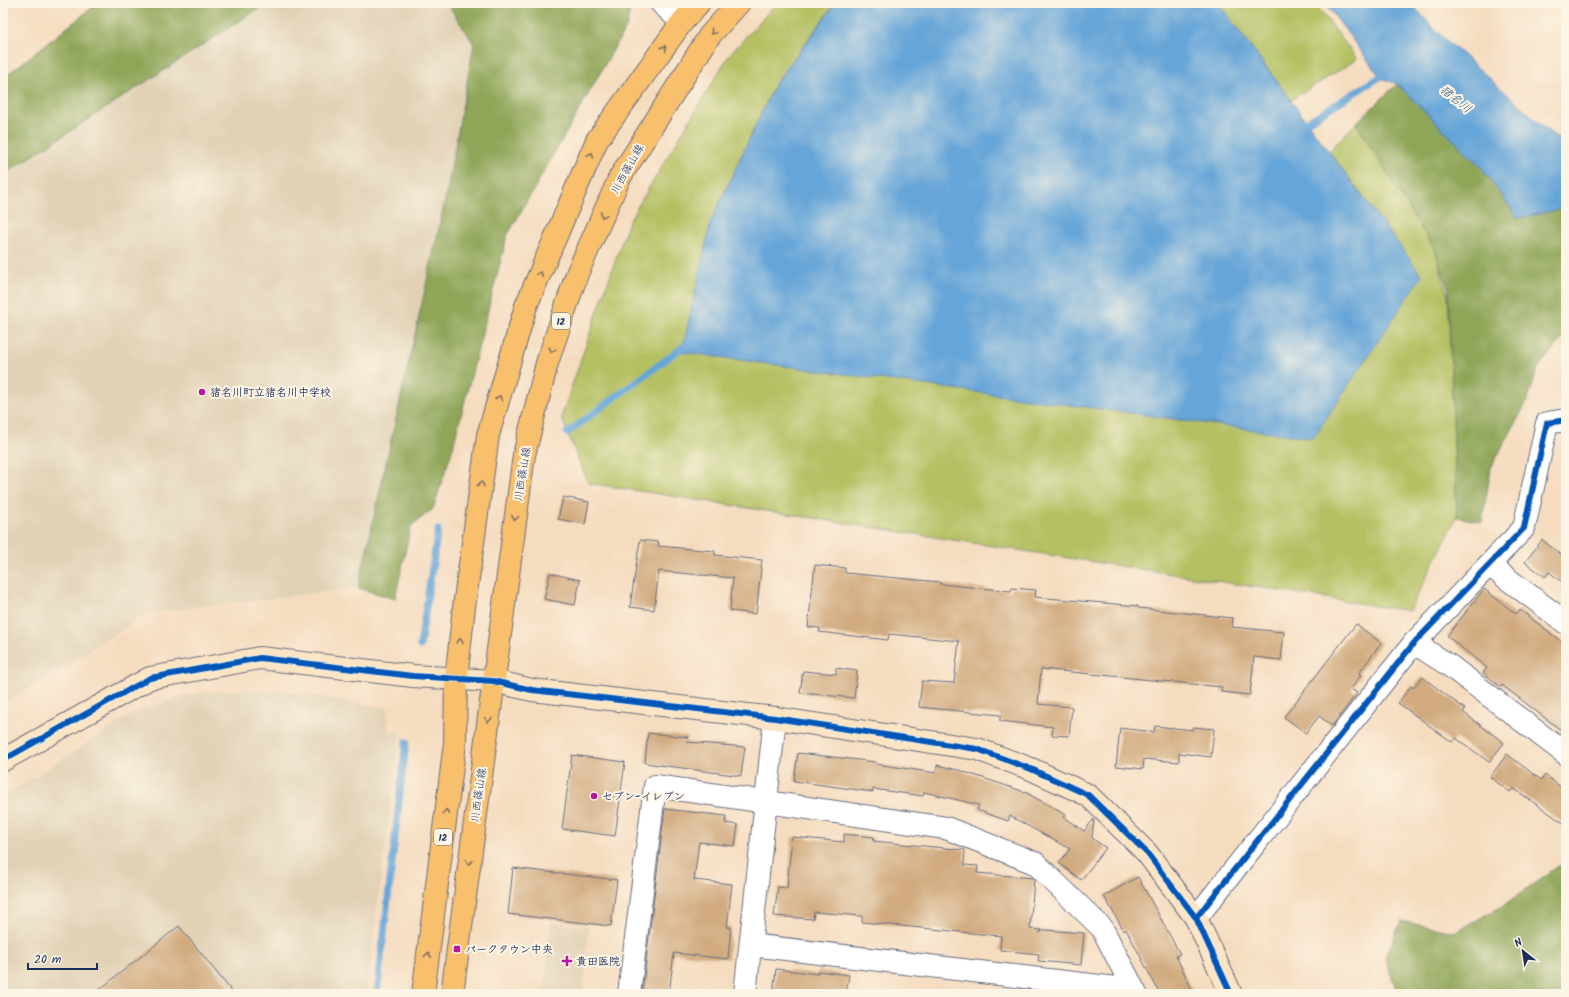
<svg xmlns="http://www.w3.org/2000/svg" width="1569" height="997" viewBox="0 0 1569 997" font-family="Kalam,'Klee One',sans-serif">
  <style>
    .built { fill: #e1d2b6 }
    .green { fill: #b4c062; stroke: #687860 }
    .forest { fill: #8fa658; stroke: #556a5b }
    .water { fill: #66a5d8; stroke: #406a9b }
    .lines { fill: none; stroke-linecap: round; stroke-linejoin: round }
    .stream { stroke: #66a5d8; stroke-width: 7 }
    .building { fill: #d1aa7f }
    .street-casing { stroke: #676c80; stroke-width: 24 }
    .secondary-casing { stroke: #676c80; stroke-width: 24 }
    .primary-casing { stroke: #676c80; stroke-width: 24 }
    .street { stroke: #fff; stroke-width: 22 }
    .secondary { stroke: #fce5c4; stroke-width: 22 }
    .primary { stroke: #f8bf6c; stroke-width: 22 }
    .cycleway-casing { stroke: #fcf5e5; stroke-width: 8 }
    .cycleway { stroke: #0057b8; stroke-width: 6 }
    .oneway { stroke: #7e7064 }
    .poi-dot { fill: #b5179e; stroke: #fcf5e5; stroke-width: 1.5 }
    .labels { text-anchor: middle; stroke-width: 4; stroke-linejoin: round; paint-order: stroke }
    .shield { fill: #fcf5e5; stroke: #5e6a86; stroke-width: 1 }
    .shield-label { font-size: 10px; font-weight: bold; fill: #1b2f5e }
    .street-label { font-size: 11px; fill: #1b2f5e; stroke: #fcf5e5 }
    .poi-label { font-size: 11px; font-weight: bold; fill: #1b2f5e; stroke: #fcf5e5; text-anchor: start }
    .water-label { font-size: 12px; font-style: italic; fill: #355889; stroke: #fcf5e5 }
  </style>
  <rect width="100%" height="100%" fill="#fcf5e5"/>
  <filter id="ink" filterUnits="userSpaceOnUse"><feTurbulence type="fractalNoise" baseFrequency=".025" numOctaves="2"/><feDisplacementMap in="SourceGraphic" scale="8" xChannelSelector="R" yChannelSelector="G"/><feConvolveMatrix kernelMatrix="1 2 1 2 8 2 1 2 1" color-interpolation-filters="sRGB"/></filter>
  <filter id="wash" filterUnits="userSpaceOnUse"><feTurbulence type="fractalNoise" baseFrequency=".012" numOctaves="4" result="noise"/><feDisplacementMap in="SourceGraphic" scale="16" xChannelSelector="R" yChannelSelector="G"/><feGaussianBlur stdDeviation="0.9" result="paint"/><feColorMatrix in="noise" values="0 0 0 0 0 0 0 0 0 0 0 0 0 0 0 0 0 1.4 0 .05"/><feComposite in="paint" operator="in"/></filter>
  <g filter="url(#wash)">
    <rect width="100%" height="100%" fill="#f5dcbf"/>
    <g class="built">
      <polygon points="267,3 447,3 474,44 446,196 358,588 148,613 3,704 3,175"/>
      <polygon points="247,690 290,692 388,708 388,731 400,732 366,994 3,994 3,797 137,711 195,693"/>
      <polygon points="551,922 589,927 583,994 544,994"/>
    </g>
    <g class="green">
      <polygon points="777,3 835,3 775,84 711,221 682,352 1422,276 1329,151 1356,123 1435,250 1448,297 1457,517 1409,611 588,483 561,417 629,221 729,55"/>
      <polygon points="1218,3 1315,3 1357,59 1291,100"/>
    </g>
    <g class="forest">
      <polygon points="98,3 267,3 3,175 3,78"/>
      <polygon points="447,3 631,4 627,26 507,236 452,451 433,509 411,526 395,599 358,588 446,196 474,44"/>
      <polygon points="1397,84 1481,167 1518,218 1566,208 1566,334 1538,368 1527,402 1491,468 1482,522 1457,517 1448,288 1435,250 1356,123"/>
      <polygon points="1566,863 1566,994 1398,994 1385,959 1401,921 1454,932 1501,907 1557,867"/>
    </g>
    <g class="water">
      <polygon points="836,3 1218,3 1422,276 1313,438 682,352 711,221 775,84"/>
      <polygon points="1325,3 1411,3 1434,29 1553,135 1566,140 1566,208 1518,218 1481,167 1397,84 1381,78"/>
    </g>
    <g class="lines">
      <g class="stream">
        <polyline points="1299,127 1388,72"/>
        <polyline points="567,433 691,341"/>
        <polyline points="420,646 438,530"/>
        <polyline points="377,994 406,742"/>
      </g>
    </g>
    <g id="blocks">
      <g class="building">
        <polygon points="563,497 589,502 585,524 558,519"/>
        <polygon points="640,540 659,542 658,546 715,551 715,555 762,560 756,614 730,611 733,578 659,571 654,610 630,607"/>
        <polygon points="1542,540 1566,558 1566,585 1549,572 1545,577 1525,562"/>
        <polygon points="815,565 845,568 845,573 940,582 940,584 1011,591 1012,588 1036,590 1035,597 1138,606 1138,608 1233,618 1232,627 1284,632 1281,660 1254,657 1250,695 1221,692 1222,687 1041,669 1038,704 1072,707 1069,736 1052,735 1053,727 1000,721 1000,715 919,707 922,681 954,683 959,641 889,634 888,640 819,632 820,628 808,627"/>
        <polygon points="550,573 580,580 575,605 544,599"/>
        <polygon points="1484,589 1516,614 1520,610 1566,645 1566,734 1502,685 1501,687 1483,673 1487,668 1447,636"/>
        <polygon points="1356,624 1381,643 1359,673 1361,675 1351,689 1357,693 1332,726 1319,716 1306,733 1284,717"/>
        <polygon points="836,668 857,671 854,698 800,693 803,671 836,674"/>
        <polygon points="1422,677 1465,709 1463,712 1504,743 1489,762 1456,738 1452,742 1398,703 1411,686 1413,688"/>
        <polygon points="1155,726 1193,730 1193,727 1214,729 1211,757 1179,753 1179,762 1144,759 1143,769 1116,766 1120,728 1154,732"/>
        <polygon points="648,733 688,737 687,742 745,747 741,776 645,763"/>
        <polygon points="798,753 876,762 876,764 936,773 937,765 962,771 1025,792 1066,815 1064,817 1084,831 1094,819 1092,838 1106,848 1081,880 1059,863 1070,849 1010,816 1008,821 977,810 979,805 924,792 923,796 873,789 873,792 794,781"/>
        <polygon points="1507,754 1541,780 1545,775 1566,791 1566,825 1513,788 1510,792 1490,777"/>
        <polygon points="572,755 625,762 615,836 562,829"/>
        <polygon points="665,809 726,816 725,823 738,825 735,846 699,842 694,880 732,884 727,927 731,927 728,959 674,953 669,994 642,994"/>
        <polygon points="844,834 874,837 873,841 965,850 964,865 978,866 977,873 1033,878 1034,880 1030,929 1042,930 1039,933 1045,930 1084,933 1081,965 1038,961 1039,954 1000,950 1001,936 862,922 862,916 814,912 813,919 774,916 778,887 787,888 792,837 844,842"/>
        <polygon points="513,868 617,880 611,926 508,914"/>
        <polygon points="1138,877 1180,954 1176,956 1194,994 1160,994 1126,929 1124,931 1104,896"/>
        <polygon points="179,926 234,994 94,994"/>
        <polygon points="776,969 818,974 818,971 849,975 846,994 773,994"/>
      </g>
    </g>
  </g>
  <g filter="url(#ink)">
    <use href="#blocks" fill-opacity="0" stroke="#676c80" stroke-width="1"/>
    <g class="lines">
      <defs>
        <g id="street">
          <polyline points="661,3 682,22"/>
          <polyline points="1489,565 1566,623"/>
          <polyline points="1414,643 1450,666 1566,754"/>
          <polyline points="1196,918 1414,643 1524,528 1547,423 1566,420"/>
          <polyline points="751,945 1134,990"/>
          <polyline points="629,994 655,786 946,828 1035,863 1102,928 1136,994"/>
          <polyline points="745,994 775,718"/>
        </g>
        <polyline id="secondary" points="3,760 150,678 260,658 413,676 493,681 532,690 775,718 977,749 1031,769 1088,795 1147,853 1196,918 1231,994"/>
        <g id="primary">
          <polyline points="423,994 455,743 456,680 464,607 488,435 526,306 597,140 682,22 699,3"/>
          <polyline points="452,994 524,455 547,363 577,274 620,177 710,35 739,3"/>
        </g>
      </defs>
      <use href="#street" class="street-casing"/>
      <use href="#secondary" class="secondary-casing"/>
      <use href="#primary" class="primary-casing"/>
      <use href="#street" class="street"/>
      <use href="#secondary" class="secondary"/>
      <use href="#primary" class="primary"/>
      <defs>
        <g id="cycleway">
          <polyline points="3,760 150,678 260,658 413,676 493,681 532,690 775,718 977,749 1031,769 1088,795 1147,853 1196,918 1231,994"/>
          <polyline points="1196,918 1414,643 1524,528 1547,423 1566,420"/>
        </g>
      </defs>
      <use href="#cycleway" class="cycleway-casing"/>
      <use href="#cycleway" class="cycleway"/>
    </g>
    <defs><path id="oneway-chevron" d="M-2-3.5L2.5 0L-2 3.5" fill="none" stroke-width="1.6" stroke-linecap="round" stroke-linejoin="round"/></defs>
    <g class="oneway">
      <use href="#oneway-chevron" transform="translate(713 32) rotate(130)"/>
      <use href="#oneway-chevron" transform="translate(664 48) rotate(-55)"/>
      <use href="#oneway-chevron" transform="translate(591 155) rotate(-67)"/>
      <use href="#oneway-chevron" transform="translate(603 215) rotate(114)"/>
      <use href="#oneway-chevron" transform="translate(540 274) rotate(-67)"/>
      <use href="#oneway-chevron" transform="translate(552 350) rotate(109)"/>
      <use href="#oneway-chevron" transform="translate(499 398) rotate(-74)"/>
      <use href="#oneway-chevron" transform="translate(481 484) rotate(-82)"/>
      <use href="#oneway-chevron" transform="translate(515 518) rotate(98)"/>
      <use href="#oneway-chevron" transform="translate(460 641) rotate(-84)"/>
      <use href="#oneway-chevron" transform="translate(488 720) rotate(98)"/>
      <use href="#oneway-chevron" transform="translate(446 812) rotate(-83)"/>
      <use href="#oneway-chevron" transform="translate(469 862) rotate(98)"/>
      <use href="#oneway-chevron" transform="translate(428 955) rotate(-83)"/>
    </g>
  </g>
  <g class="poi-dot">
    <circle cx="202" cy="392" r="4"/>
    <circle cx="594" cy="796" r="4"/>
    <rect x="453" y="945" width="8" height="8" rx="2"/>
    <path d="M565 955h4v4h4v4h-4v4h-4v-4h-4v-4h4z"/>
  </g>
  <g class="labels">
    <g class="shield">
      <rect x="552" y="313" width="18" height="16" rx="3"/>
      <rect x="434" y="829" width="18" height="16" rx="3"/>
    </g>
    <g class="shield-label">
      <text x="561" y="325">12</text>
      <text x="443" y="841">12</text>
    </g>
    <g class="street-label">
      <text transform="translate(627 169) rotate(-61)" y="4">川西篠山線</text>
      <text transform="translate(522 474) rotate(-81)" y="4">川西篠山線</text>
      <text transform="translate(478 795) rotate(-82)" y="4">川西篠山線</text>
    </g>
    <g class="poi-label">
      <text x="210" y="396">猪名川町立猪名川中学校</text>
      <text x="602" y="800">セブン-イレブン</text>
      <text x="465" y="953">パークタウン中央</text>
      <text x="576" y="965">貴田医院</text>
    </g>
    <g class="water-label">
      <text transform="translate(1456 99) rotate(39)" y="4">猪名川</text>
    </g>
  </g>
  <rect width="1569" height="997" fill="none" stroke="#fcf5e5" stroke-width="16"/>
  <g transform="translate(1523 951) rotate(330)" stroke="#fcf5e5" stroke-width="3" paint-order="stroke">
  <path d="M0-3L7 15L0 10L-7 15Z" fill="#1b2f5e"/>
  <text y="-6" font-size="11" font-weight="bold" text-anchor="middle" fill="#1b2f5e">N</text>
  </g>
  <path d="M28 963v6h69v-6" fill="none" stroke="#1b2f5e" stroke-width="2"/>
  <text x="34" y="963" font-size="12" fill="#1b2f5e" stroke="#fcf5e5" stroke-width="3" paint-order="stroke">20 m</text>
</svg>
